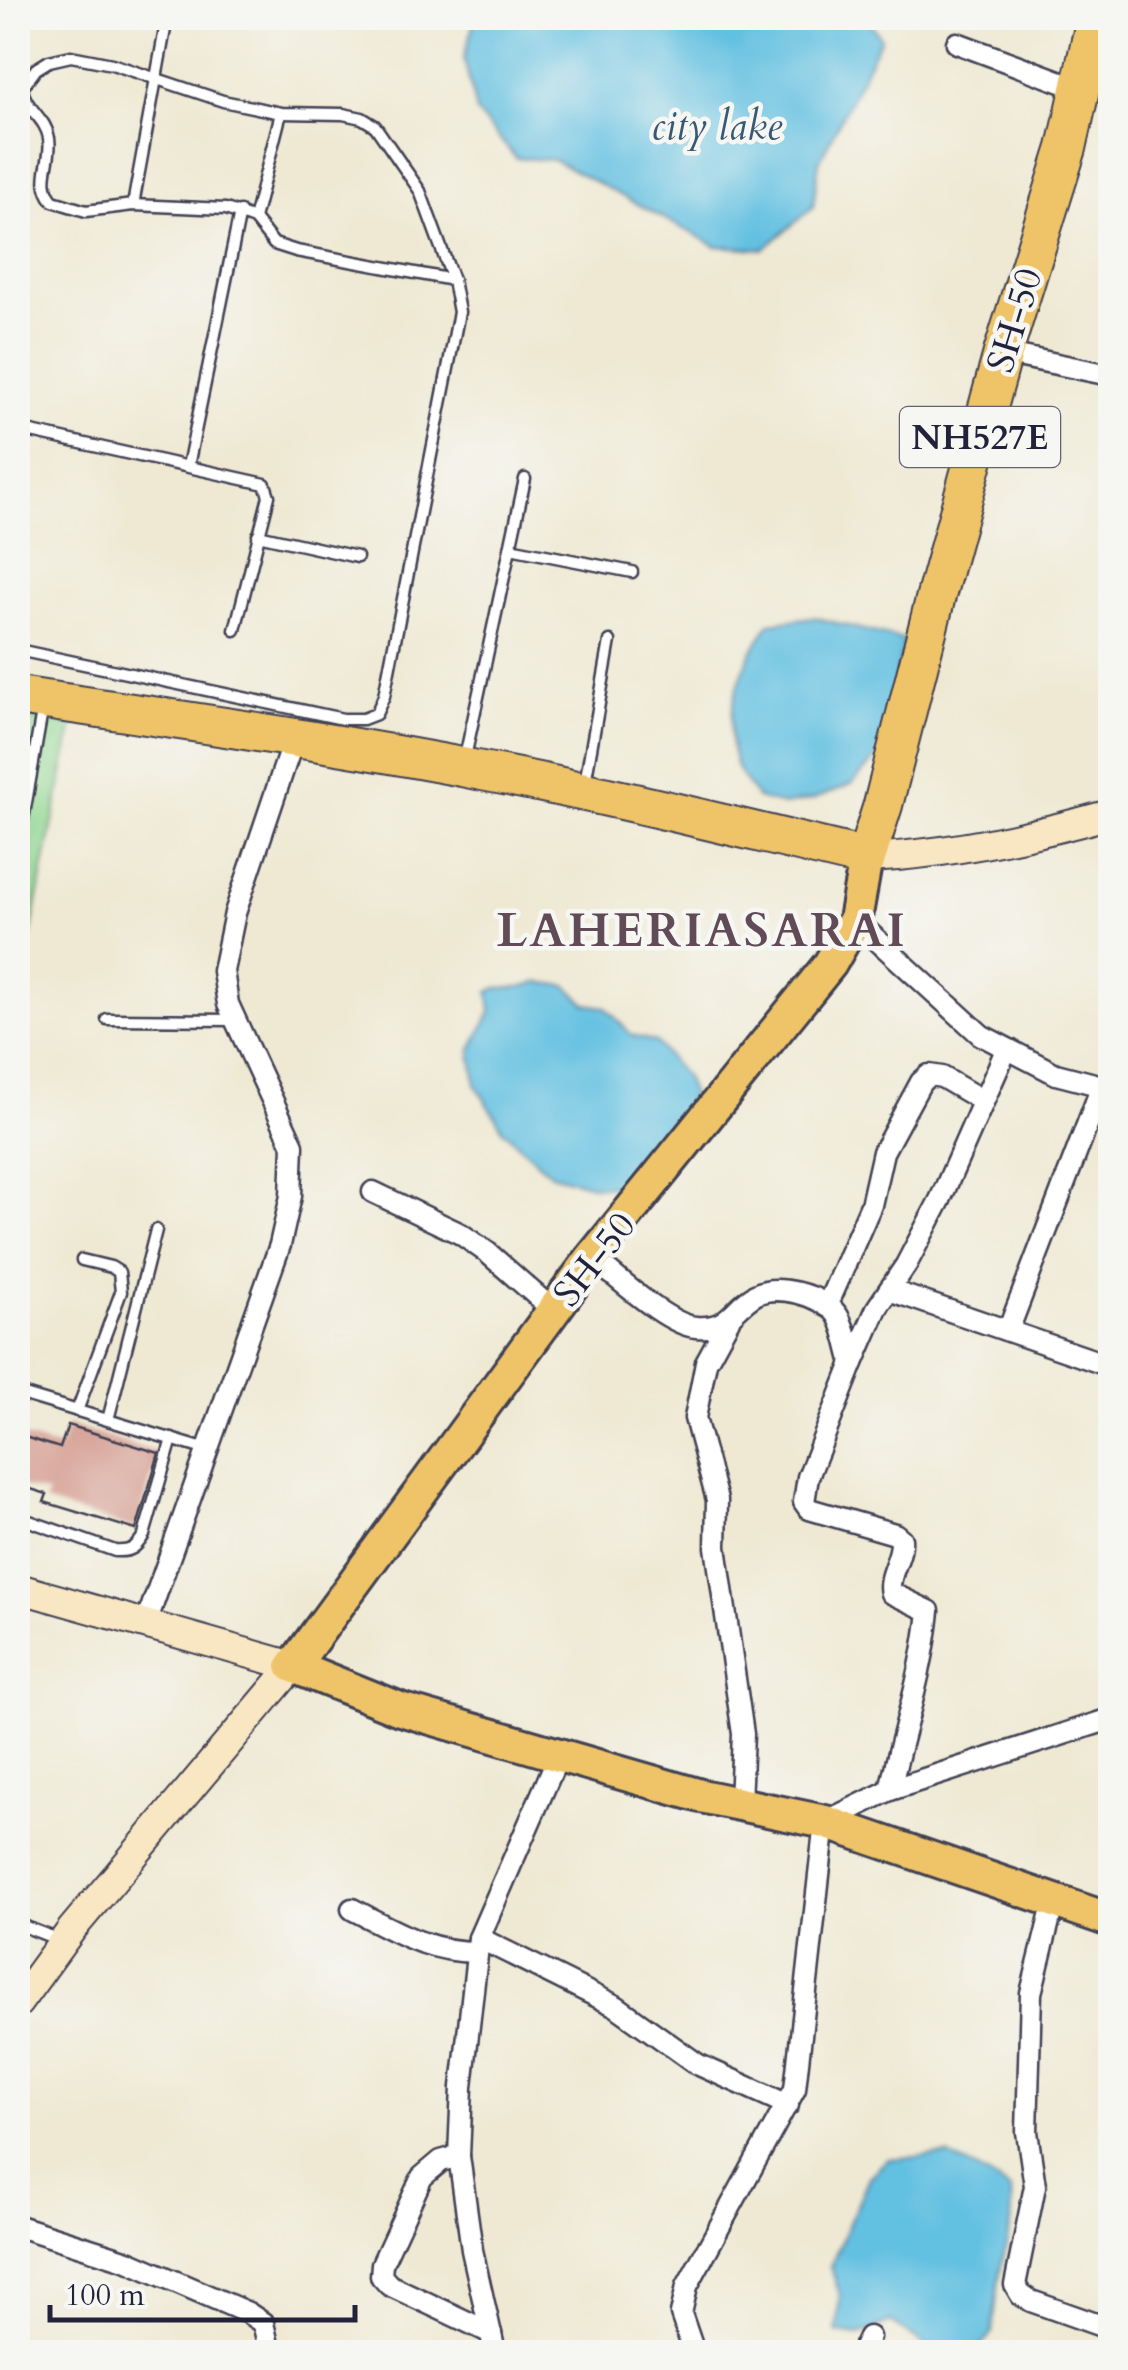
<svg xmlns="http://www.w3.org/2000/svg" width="1128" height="2370" viewBox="0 0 1128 2370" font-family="Cardo,serif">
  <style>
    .green { fill: #8fd690; stroke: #587c66; stroke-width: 2.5 }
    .water { fill: #62c0e1; stroke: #42718e; stroke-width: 2.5 }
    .building { fill: #d3988b }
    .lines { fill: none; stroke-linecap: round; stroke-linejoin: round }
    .lane-casing { stroke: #414052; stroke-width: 15 }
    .street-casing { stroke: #414052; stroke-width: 25 }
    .secondary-casing { stroke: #414052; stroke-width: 32 }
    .primary-casing { stroke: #414052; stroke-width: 38 }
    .highway-casing { stroke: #414052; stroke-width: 42 }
    .lane { stroke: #fff; stroke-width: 10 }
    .street { stroke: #fff; stroke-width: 20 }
    .secondary { stroke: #f9e7c3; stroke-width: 28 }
    .primary { stroke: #efc469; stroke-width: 32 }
    .highway { stroke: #efc469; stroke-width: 38 }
    .labels { text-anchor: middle; stroke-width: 9; stroke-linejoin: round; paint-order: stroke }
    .shield { fill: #f6f6f2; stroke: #626272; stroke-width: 2.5 }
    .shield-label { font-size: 35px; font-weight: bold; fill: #22223b }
    .street-label { font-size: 38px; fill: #22223b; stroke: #f6f6f2 }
    .water-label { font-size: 40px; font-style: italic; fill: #385975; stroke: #f6f6f2 }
    .district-label { font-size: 48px; font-weight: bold; letter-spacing: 2.5px; fill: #604b57; stroke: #f6f6f2 }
  </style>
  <rect width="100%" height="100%" fill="#f6f6f2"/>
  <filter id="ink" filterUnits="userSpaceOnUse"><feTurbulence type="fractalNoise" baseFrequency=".01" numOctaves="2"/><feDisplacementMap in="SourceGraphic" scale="20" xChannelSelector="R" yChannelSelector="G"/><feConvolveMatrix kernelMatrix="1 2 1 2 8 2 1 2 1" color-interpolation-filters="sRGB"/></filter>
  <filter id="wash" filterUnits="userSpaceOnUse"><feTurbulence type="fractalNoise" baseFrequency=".0048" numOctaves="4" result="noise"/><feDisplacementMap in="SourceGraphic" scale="40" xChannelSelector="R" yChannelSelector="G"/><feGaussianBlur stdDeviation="2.25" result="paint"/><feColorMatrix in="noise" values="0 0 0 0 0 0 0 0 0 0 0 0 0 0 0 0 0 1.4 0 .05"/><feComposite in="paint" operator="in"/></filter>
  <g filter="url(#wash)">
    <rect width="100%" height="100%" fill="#efe9d3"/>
    <polygon class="green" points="18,717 73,723 18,996"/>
    <g class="water">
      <polygon points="475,18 868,18 881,38 819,162 813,207 764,249 716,246 554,160 516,158 476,112 464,58"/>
      <path d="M813,617L904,640L880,754L852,784L812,800L783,805L757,798C751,788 740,776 736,765C721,717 742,661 770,623Z"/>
      <path d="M538,982L567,986L586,1004L605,1007L632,1035L656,1042L684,1076L692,1094L670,1136L635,1187L595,1186L551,1174L504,1131L476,1085L471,1051L491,1012L489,992C503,983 518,992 538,982Z"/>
      <polygon points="948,2155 994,2179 1011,2191 1012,2220 1000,2272 992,2334 976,2352 935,2352 891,2322 859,2335 836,2332 840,2294 830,2267 869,2177 888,2159"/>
    </g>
    <g id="blocks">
      <polygon class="building" points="68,1425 159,1453 136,1530 44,1502 47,1494 18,1485 18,1435 60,1448"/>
    </g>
  </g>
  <g filter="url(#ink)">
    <use href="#blocks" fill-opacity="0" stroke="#414052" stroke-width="2.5"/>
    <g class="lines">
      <defs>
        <g id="lane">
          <path d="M18,87L22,88C24,108 46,118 49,138C53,161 36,181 53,201L86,211L133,205L226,209L254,219L274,244L296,251L453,280"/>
          <polyline points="133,205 167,18"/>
          <polyline points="254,219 281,113"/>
          <polyline points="18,429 265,484 269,496 235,630"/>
          <polyline points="188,466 240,212"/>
          <polyline points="258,535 357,557"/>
          <polyline points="510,548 632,572"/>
          <polyline points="18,650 343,719 363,719 376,714 384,696 459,312 453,280 420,191 375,126 362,118 343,114 281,113 223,101 112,64 71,56 49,61 36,69 22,88"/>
          <polyline points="464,762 525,479"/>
          <polyline points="585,783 610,641"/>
          <polyline points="18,848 43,706"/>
          <polyline points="107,1019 234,1020"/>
          <polyline points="18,1393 207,1450"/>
          <polyline points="77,1411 121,1292 119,1272 111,1267 82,1260"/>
          <polyline points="108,1420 156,1230"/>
          <path d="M18,1517L115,1551C131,1552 136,1548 144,1535L172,1439"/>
          <polyline points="18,1924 62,1941"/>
        </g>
        <g id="street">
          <polyline points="957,43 1080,89"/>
          <polyline points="1003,353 1110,375"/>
          <polyline points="855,920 981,1035 1056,1074 1110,1088"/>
          <polyline points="373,1192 461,1234 488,1253 554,1311"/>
          <path d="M592,1258C616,1276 667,1325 696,1327C729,1330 732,1308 755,1295C775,1283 820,1295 835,1312C845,1323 848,1349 853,1363L877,1308L906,1265L940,1200L1006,1050"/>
          <polyline points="889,1290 1110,1366"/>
          <polyline points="827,1306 871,1205 883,1152 921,1082 929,1075 942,1077 983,1101"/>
          <polyline points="729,1320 706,1362 695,1418 717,1500 716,1547 743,1734 740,1803"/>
          <polyline points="1008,1331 1102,1086"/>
          <path d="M853,1363L808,1477L804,1502L809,1509L895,1534L901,1539C903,1558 886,1575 891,1593L929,1611C923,1672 903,1730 890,1790"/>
          <polyline points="145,1626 280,1245 291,1196 293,1145 228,1004 223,971 235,913 294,738"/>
          <polyline points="1054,1901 1031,1993 1027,2132 1035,2186 1015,2285 1021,2295 1031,2301 1110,2329"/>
          <path d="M352,1909C395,1931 427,1952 477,1952"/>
          <polyline points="479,1938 616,2006 697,2064 788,2105"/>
          <polyline points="459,2156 441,2161 422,2177 382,2264 381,2276 389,2285 491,2333"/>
          <polyline points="18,2226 128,2261 248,2313 263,2323 267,2340 264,2352"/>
          <polyline points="495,2352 472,2250 459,2156 462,2087 479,1938 558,1757"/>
          <polyline points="694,2352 681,2314 687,2286 795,2089 825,1822 890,1790 1110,1719"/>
          <polyline points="862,2352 869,2337"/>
        </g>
        <g id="secondary">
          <path d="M866,858C948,855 1032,836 1110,814"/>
          <polyline points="18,1588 293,1666 72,1929 18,2003"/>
        </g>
        <polyline id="primary" points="866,858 855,920 830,964 592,1258 293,1666 400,1709 701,1796 825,1822 1110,1920"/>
        <path id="highway" d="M18,696C172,719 328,741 482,771C611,795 738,828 866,858L883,805L936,596L1003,353L1067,148L1096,18"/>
      </defs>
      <use href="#lane" class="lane-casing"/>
      <use href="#street" class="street-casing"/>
      <use href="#secondary" class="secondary-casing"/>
      <use href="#primary" class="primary-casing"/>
      <use href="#highway" class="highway-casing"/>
      <use href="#lane" class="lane"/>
      <use href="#street" class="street"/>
      <use href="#secondary" class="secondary"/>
      <use href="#primary" class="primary"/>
      <use href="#highway" class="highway"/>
    </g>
  </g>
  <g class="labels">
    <rect class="shield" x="900" y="407" width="160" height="60" rx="8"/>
    <g class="shield-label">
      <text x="980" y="449">NH527E</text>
    </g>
    <g class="street-label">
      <text transform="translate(1014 320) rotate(-73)" y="13">SH-50</text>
      <text transform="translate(594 1259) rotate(-52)" y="13">SH-50</text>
    </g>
    <g class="water-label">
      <text x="717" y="139">city lake</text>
    </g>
    <g class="district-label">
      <text x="702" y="946">LAHERIASARAI</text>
    </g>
  </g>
  <rect width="1128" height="2370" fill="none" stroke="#f6f6f2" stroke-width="60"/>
  <path d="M50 2305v15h305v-15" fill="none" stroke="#22223b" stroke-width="5"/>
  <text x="65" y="2305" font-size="30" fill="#22223b" stroke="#f6f6f2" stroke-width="8" paint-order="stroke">100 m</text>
</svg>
